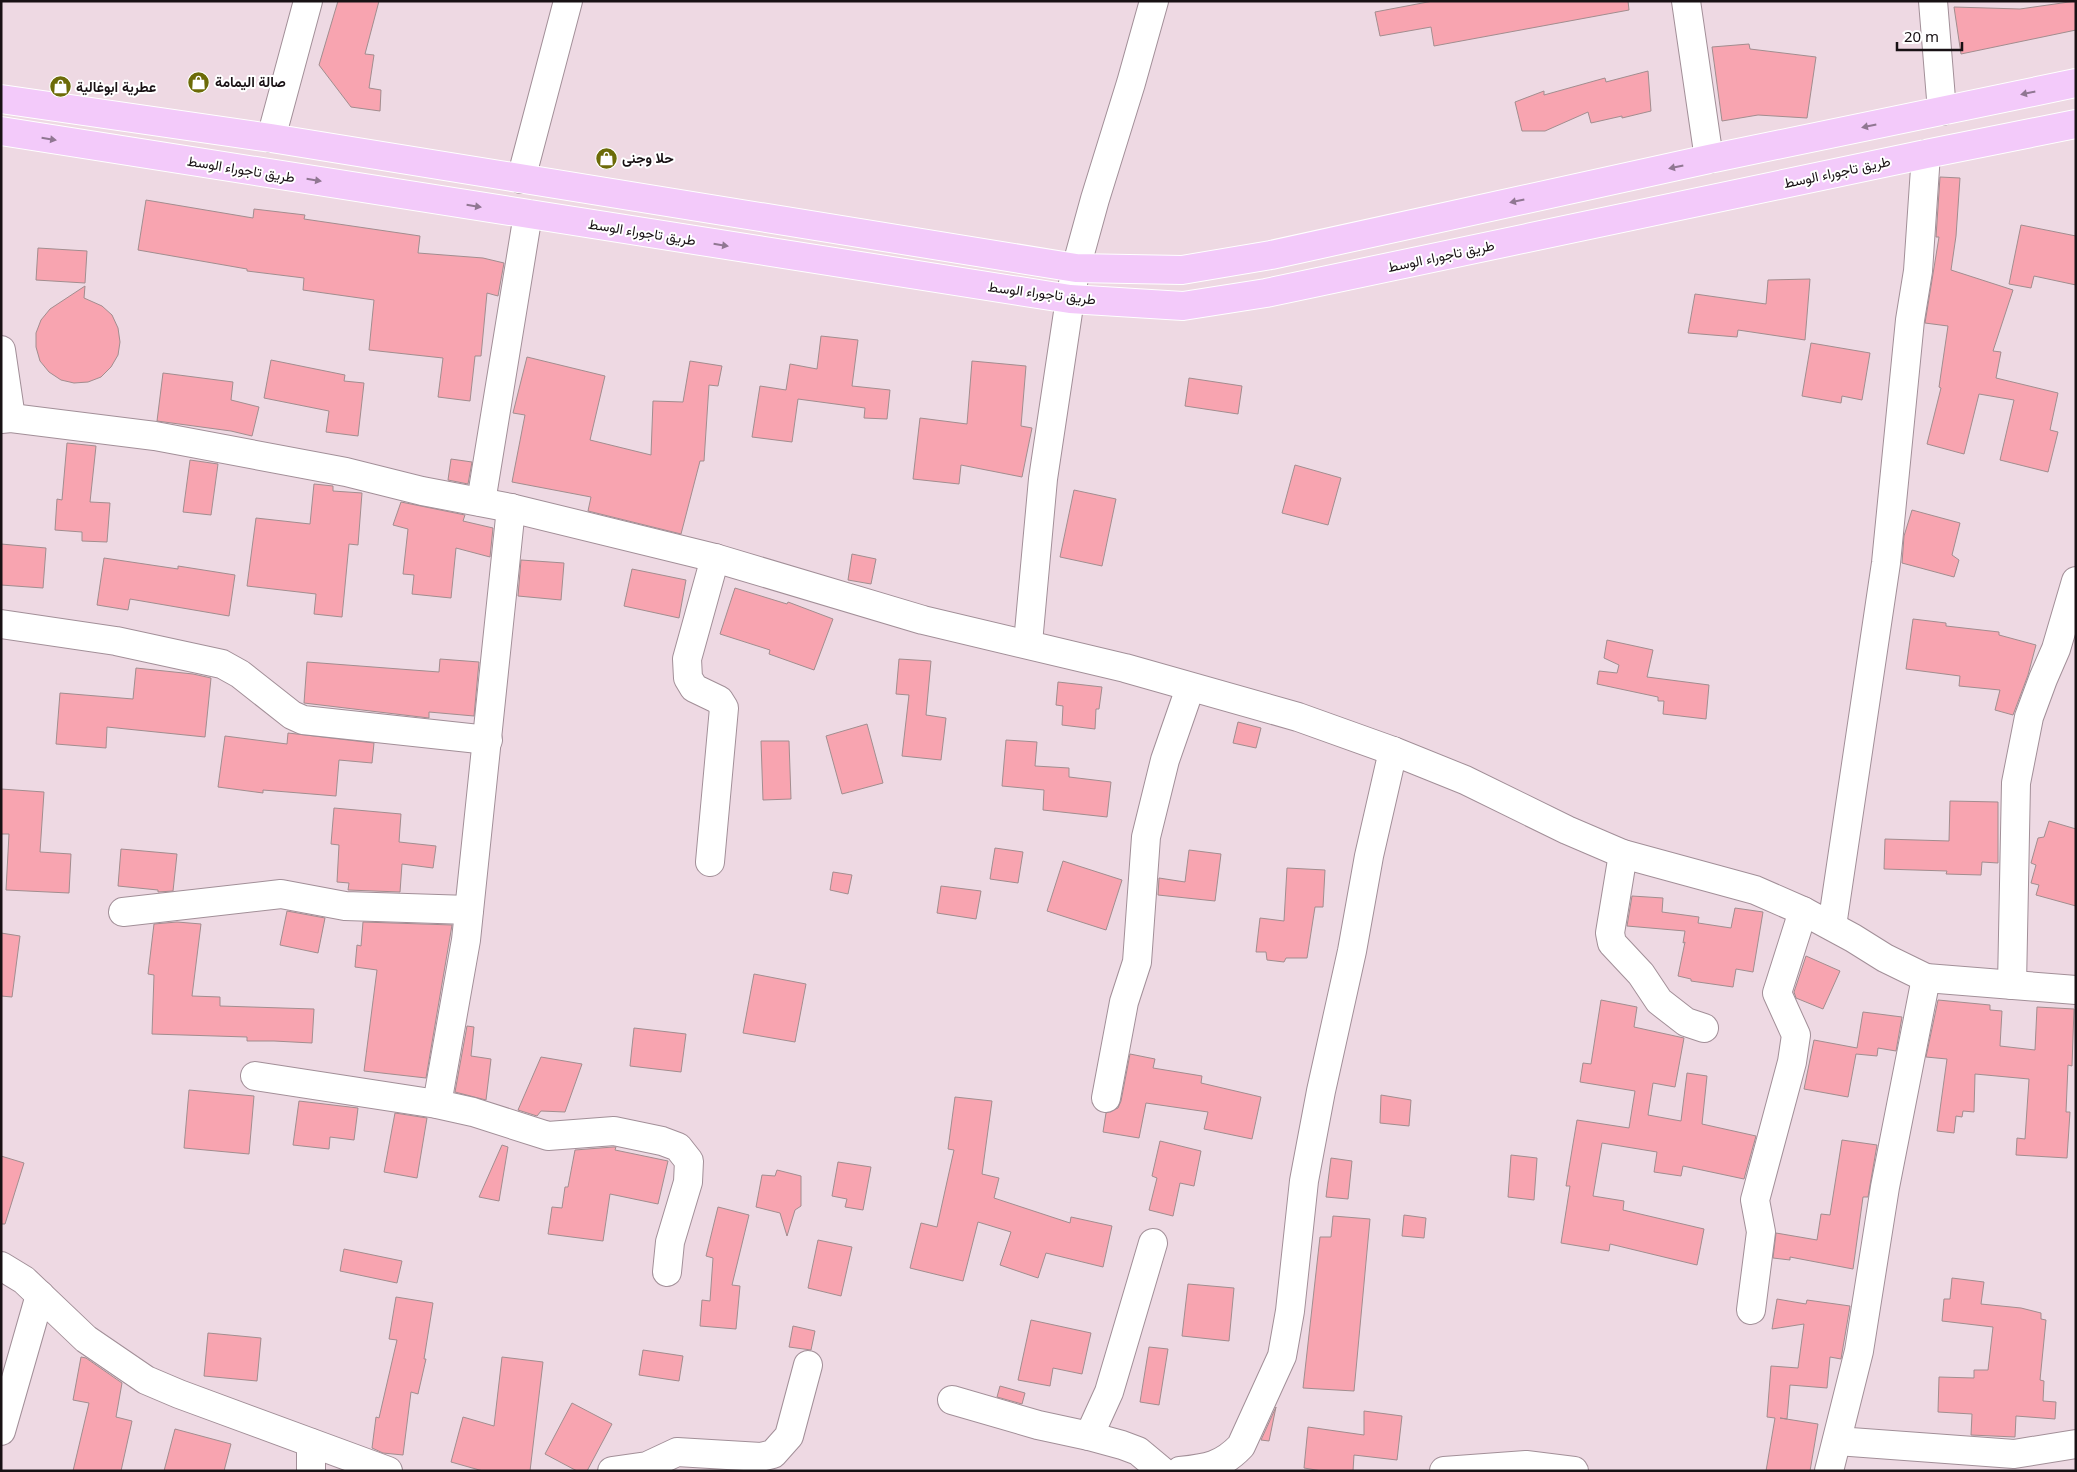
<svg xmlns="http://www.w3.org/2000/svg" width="2077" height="1472" viewBox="0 0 2077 1472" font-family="'Noto Sans',Vazirmatn,sans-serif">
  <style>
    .building { fill: #f8a4b0; stroke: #a28d8f }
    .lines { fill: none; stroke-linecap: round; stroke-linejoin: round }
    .minor-casing { stroke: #a28f98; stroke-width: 30 }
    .major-casing { stroke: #fff; stroke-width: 30 }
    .minor { stroke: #fff; stroke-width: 28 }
    .major { stroke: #f3cafa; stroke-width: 28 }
    .oneway { fill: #907792 }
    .labels { text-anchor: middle; stroke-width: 4; stroke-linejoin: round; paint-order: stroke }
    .poi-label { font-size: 14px; font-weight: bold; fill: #181114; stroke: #fff; text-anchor: start }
    .street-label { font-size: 14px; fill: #181114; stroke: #fff }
  </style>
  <rect width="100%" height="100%" fill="#eed9e3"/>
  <g class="building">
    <polygon points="338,1 379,1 365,54 374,55 369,88 381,90 380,111 351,107 319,65"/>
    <polygon points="1433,1 1628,1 1629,10 1434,46 1431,27 1380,36 1375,12"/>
    <polygon points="2076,1 2076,30 1961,54 1954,7 2020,9"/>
    <polygon points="1749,44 1750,49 1816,57 1807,118 1758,115 1722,121 1712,47"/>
    <polygon points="1648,71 1651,111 1622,118 1622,116 1591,123 1588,112 1545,131 1522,131 1515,102 1544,91 1544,95 1605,78 1606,82"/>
    <polygon points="1940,177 1960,178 1956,236 1951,270 2013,290 1993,351 2001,352 1996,378 2058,393 2050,430 2058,432 2048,472 2000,460 2014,400 1979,394 1964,454 1927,444 1941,388 1939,387 1948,326 1925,323 1939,237 1936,237"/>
    <polygon points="146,200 253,218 254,209 305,215 304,219 420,236 418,253 483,258 504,263 498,296 487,293 481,356 475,356 470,401 438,397 443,358 369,350 374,300 303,290 304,278 247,271 247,269 138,250"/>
    <polygon points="2021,225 2076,236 2076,285 2034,276 2031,288 2009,284"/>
    <polygon points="38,248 87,251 85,283 36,280"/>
    <polygon points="1810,279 1805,340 1738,330 1737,337 1688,333 1695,294 1766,304 1768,280"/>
    <polygon points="85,286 84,298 102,306 112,315 118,328 120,342 118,355 111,367 101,377 88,382 74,383 61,380 49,372 40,361 36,347 36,333 41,320 50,309"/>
    <polygon points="821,336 858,340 852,386 890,390 887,419 864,418 865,408 798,399 792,442 752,437 760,386 786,390 790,364 817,369"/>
    <polygon points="1811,343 1870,353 1862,400 1842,396 1841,403 1802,396"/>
    <polygon points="527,357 605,376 590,440 651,455 653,401 683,402 690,361 722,366 718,386 709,385 704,461 700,461 681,534 588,511 591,497 512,482 525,415 513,413"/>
    <polygon points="271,360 345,375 344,381 364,383 358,436 326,432 329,411 264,398"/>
    <polygon points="972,361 1026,366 1021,426 1032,428 1022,477 961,465 959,484 913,479 920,418 967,424"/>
    <polygon points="163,373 233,382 231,400 259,407 252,436 231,431 157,421"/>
    <polygon points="1189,378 1242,386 1238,414 1185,406"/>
    <polygon points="67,443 96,446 90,502 110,503 107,542 82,541 82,532 55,530 57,499 62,500"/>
    <polygon points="451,459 472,462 468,484 448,480"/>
    <polygon points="190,460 218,464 211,515 183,512"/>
    <polygon points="1295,465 1341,478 1328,525 1282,513"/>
    <polygon points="314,484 333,486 333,491 362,493 358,545 349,544 342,617 314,614 316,594 247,586 256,518 310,524"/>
    <polygon points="1074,490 1116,499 1102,566 1060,557"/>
    <polygon points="401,502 465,515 463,521 493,528 490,557 456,548 451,598 412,594 414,575 403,574 408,529 393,525"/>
    <polygon points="1912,510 1960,523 1952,555 1959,560 1954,577 1902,563 1904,536"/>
    <polygon points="1,544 46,548 43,588 1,585"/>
    <polygon points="852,554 876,559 871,584 848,580"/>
    <polygon points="104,558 178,569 178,566 235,575 229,616 130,599 128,610 97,605"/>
    <polygon points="521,560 564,563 561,600 518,596"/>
    <polygon points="632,569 686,580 679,618 624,606"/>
    <polygon points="735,588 787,604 788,602 833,619 814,670 769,654 770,650 720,634"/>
    <polygon points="1913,619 1946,623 1946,626 1999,632 1999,635 2036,645 2028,675 2013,715 1995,710 2000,690 1959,686 1960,676 1906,669"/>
    <polygon points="1607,640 1653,650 1647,677 1709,685 1706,719 1663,714 1664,701 1658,701 1658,697 1597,684 1599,671 1617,673 1619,665 1604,658"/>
    <polygon points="440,659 479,662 474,716 429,712 429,718 304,703 307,662 439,672"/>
    <polygon points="899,659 931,661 926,715 946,718 941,760 902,756 909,695 896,694"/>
    <polygon points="136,668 193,674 211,678 205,737 107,727 106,748 56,744 60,693 133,699"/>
    <polygon points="1058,682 1102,687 1099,709 1096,709 1095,729 1062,725 1063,706 1056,705"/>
    <polygon points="1238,722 1261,728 1256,748 1233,743"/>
    <polygon points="867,724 883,783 842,794 826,736"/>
    <polygon points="288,733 374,743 372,763 339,760 336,796 263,790 263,793 218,787 225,736 287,744"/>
    <polygon points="1006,740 1037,742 1035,766 1069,768 1069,777 1111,782 1107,817 1043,810 1044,790 1002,786"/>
    <polygon points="761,741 789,741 791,799 763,800"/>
    <polygon points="1,789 44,792 40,852 71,854 69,893 6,890 9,834 1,834"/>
    <polygon points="1950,801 1998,802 1998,863 1982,862 1981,875 1946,874 1947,871 1884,869 1885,839 1949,841"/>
    <polygon points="334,808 401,814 399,842 436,846 433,868 402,864 400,892 348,890 349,883 337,882 339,845 331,844"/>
    <polygon points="2049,821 2076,829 2076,906 2036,895 2039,885 2031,883 2036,865 2031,863 2038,838 2044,837"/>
    <polygon points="995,848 1023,852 1018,883 990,879"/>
    <polygon points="121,849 177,854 173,891 158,892 158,890 118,886"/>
    <polygon points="1189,850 1221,854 1215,901 1158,895 1159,878 1185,882"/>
    <polygon points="1063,861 1122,880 1106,930 1047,911"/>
    <polygon points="1287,868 1325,870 1323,907 1315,907 1307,958 1286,958 1284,962 1267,960 1266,952 1256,952 1260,918 1284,921"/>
    <polygon points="833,872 852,875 848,894 830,890"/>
    <polygon points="941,886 981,891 976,919 937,913"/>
    <polygon points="1632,896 1663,898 1662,912 1699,917 1698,923 1731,928 1735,908 1763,912 1753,972 1736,969 1733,987 1691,981 1691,979 1678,976 1685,942 1683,943 1685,931 1627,926"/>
    <polygon points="287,911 325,918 318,953 280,945"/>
    <polygon points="177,922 201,924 192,996 220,997 220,1006 314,1009 312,1043 274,1041 247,1041 247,1037 152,1034 154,975 148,974 154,924"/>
    <polygon points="363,922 452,925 426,1078 364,1071 377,970 355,967 357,945 361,946"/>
    <polygon points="1,933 20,936 12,997 1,996"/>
    <polygon points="1806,956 1840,971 1823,1009 1796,998 1794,992"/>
    <polygon points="754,974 806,984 795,1042 743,1033"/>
    <polygon points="1601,1000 1637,1007 1634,1027 1684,1038 1675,1087 1653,1083 1648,1115 1681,1121 1687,1073 1707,1076 1702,1124 1756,1136 1744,1179 1683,1166 1681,1176 1654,1172 1657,1152 1602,1143 1593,1196 1624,1201 1623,1210 1704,1229 1697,1265 1610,1244 1609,1251 1561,1243 1570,1186 1566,1186 1577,1120 1629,1128 1635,1091 1580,1082 1583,1063 1591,1064"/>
    <polygon points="1938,1000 1990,1005 1990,1010 2002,1011 2000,1046 2035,1050 2037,1007 2074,1009 2072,1066 2068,1065 2066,1112 2070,1112 2067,1158 2016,1155 2017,1138 2025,1139 2029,1079 1975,1074 1974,1112 1963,1111 1962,1117 1956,1116 1954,1133 1937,1131 1947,1059 1926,1057"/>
    <polygon points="1863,1012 1902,1017 1896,1051 1878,1048 1877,1056 1856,1054 1848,1097 1804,1089 1814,1040 1857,1048"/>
    <polygon points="467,1026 474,1027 471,1056 491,1059 486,1100 455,1092"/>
    <polygon points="634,1028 686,1034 681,1072 630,1066"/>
    <polygon points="1130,1054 1155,1059 1153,1068 1202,1076 1201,1083 1261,1097 1252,1139 1204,1129 1208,1112 1146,1103 1139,1138 1103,1132 1106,1113 1118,1108 1121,1101"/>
    <polygon points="541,1057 582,1064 565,1112 541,1111 537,1116 518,1110"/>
    <polygon points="189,1090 254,1096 249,1154 184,1148"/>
    <polygon points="1381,1095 1411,1100 1409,1126 1380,1123"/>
    <polygon points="955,1097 992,1101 982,1174 999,1178 994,1198 1070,1223 1071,1217 1112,1226 1103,1267 1046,1253 1038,1278 1000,1265 1011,1232 978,1222 963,1281 910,1268 921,1223 937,1227 954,1150 948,1149"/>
    <polygon points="299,1101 358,1108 354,1140 330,1137 329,1149 293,1145"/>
    <polygon points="395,1113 427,1118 417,1178 384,1172"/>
    <polygon points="1842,1140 1877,1145 1868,1197 1863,1197 1853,1269 1790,1257 1790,1260 1773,1258 1776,1233 1817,1240 1821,1214 1830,1215"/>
    <polygon points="1160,1141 1201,1151 1194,1186 1180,1183 1173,1216 1149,1210 1157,1178 1152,1176"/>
    <polygon points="502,1145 508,1147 499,1201 479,1197"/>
    <polygon points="613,1147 616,1147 615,1150 668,1161 658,1204 610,1194 603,1241 548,1234 552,1207 562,1208 565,1187 568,1187 575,1150"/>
    <polygon points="1511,1155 1537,1158 1534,1200 1508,1197"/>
    <polygon points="1,1156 24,1163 5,1224 1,1224"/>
    <polygon points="1331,1158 1352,1161 1348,1199 1326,1197"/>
    <polygon points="838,1162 871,1167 863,1210 845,1207 847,1199 832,1196"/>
    <polygon points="777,1170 801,1176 801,1206 795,1210 787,1236 780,1213 756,1207 762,1175 775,1176"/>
    <polygon points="718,1207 749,1215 732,1285 740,1286 736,1329 700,1326 702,1300 710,1301 713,1258 706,1256"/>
    <polygon points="1404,1215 1426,1218 1424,1238 1402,1236"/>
    <polygon points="1333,1216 1370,1219 1354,1391 1303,1388 1320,1237 1331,1237"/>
    <polygon points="818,1240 852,1247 841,1296 808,1288"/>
    <polygon points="344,1249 402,1261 397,1283 340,1271"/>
    <polygon points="1952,1278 1984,1282 1981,1304 2021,1308 2041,1313 2041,1319 2046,1320 2040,1380 2044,1381 2043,1401 2056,1402 2055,1419 2016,1416 2015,1437 1971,1435 1972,1414 1938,1412 1939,1377 1974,1378 1974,1370 1988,1370 1993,1327 1942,1321 1944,1299 1950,1299"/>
    <polygon points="1188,1284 1234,1288 1229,1341 1182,1336"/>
    <polygon points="396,1297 433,1303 424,1359 426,1359 418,1394 411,1392 403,1455 383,1453 372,1448 376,1417 379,1418 397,1340 389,1339"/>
    <polygon points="1777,1299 1806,1304 1807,1300 1850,1306 1841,1359 1830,1357 1827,1388 1790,1385 1787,1419 1780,1418 1818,1424 1810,1471 1766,1471 1775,1418 1767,1417 1771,1366 1798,1368 1804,1324 1772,1329"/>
    <polygon points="1031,1320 1091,1333 1082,1374 1053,1368 1050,1386 1018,1380"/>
    <polygon points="793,1326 815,1331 811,1350 789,1347"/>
    <polygon points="208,1333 261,1338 257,1381 204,1376"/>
    <polygon points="1149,1347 1168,1349 1159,1405 1140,1402"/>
    <polygon points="643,1350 683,1356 679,1381 639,1375"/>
    <polygon points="81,1357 86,1358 122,1383 116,1417 132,1421 121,1471 73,1471 89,1403 73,1400"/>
    <polygon points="502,1357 543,1362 530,1471 483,1471 451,1462 463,1417 494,1426"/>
    <polygon points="1000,1386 1025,1393 1022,1404 997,1397"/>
    <polygon points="572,1403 612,1424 587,1471 577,1471 545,1454"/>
    <polygon points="1276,1407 1269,1441 1261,1440"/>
    <polygon points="1364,1411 1402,1416 1397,1460 1354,1455 1353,1471 1322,1471 1304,1468 1308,1427 1364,1435"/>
    <polygon points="175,1429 231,1444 224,1471 164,1471"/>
  </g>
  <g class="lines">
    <defs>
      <g id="minor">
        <polyline points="1686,1 1709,159"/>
        <polyline points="1933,1 1942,111"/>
        <polyline points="271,138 308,1"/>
        <polyline points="521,179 568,1"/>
        <polyline points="1,350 11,418"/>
        <polyline points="1,419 11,418 155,436 346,472 422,491 511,508 715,558 923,620 1125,668 1298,717 1393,751 1465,780 1567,830 1623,854 1755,890 1803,911 1853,938 1885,958 1926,978 2076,990"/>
        <polyline points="481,502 528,214"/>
        <polyline points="1,624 116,641 222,664 240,674 292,715 303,720 488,740"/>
        <polyline points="1028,643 1043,479 1070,299 1076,268 1095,199 1131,83 1154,1"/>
        <polyline points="1623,854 1610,933 1612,943 1641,974 1659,1001 1686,1022 1704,1028"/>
        <polyline points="710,862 724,708 719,700 694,688 688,678 687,659 715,558"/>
        <polyline points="123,912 281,894 345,906 469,910"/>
        <polyline points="1832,926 1886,563 1910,320 1918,271 1926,154"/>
        <polyline points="2012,985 2016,783 2029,717 2043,679 2056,649 2076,581"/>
        <polyline points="255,1076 437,1104 473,1112 548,1136 614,1131 662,1141 678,1147 689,1161 688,1182 670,1242 667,1272"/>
        <polyline points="1106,1098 1124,1002 1137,962 1146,837 1165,760 1190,688"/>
        <polyline points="437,1104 466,940 511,508"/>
        <polyline points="1,1266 24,1280 86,1339 146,1380 179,1394 388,1471"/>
        <polyline points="1751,1310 1761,1232 1755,1200 1792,1062 1796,1035 1777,993 1803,911"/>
        <polyline points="952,1400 1038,1425 1089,1436 1122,1445 1138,1451 1162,1471"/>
        <polyline points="1,1431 40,1295"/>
        <polyline points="1089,1436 1109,1392 1153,1243"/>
        <polyline points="1837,1441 2014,1454 2076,1444"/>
        <polyline points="311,1471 311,1443"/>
        <polyline points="612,1471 647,1466 677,1452 761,1457 773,1454 789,1436 808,1365"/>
        <path d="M1180,1471C1207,1468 1222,1466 1241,1446L1282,1356L1290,1311L1304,1181L1321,1091L1352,951L1369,856L1393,751"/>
        <polyline points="1444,1471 1526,1465 1574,1471"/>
        <polyline points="1829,1471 1859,1351 1885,1187 1926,978"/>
      </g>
      <g id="major">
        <polyline points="1,99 271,138 1076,268 1182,270 1271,255 1709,159 2076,83"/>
        <polyline points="1,131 1070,299 1183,306 1266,293 1926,154 2076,124"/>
      </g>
    </defs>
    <use href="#minor" class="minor-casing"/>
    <use href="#major" class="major-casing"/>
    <use href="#minor" class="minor"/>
    <use href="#major" class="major"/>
  </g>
  <defs><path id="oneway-solid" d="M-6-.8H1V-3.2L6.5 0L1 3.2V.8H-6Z" transform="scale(1.25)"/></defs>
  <g class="oneway">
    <use href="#oneway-solid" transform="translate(2028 93) rotate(168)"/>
    <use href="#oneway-solid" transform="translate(1869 126) rotate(168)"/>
    <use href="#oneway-solid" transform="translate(49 139) rotate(9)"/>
    <use href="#oneway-solid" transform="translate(1676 167) rotate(168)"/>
    <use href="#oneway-solid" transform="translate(314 180) rotate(9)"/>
    <use href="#oneway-solid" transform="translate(1517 201) rotate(168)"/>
    <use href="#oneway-solid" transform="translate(474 206) rotate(9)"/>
    <use href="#oneway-solid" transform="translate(721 245) rotate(9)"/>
  </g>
  <defs>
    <symbol id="shop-disc" viewBox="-11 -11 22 22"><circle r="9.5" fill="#6c6b08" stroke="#fff"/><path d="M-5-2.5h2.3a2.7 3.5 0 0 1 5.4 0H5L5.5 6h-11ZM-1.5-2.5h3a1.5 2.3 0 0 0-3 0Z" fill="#fff"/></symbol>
  </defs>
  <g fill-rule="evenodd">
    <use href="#shop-disc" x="186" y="70" width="25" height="25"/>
    <use href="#shop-disc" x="48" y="74" width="25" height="25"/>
    <use href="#shop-disc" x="594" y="146" width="25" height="25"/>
  </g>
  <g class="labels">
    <g class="poi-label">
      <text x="215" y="87">صالة اليمامة</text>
      <text x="76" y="92">عطرية ابوغالية</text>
      <text x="622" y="163">حلا وجنى</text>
    </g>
    <g class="street-label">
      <text transform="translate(241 169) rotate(9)" y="5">طريق تاجوراء الوسط</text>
      <text transform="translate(1837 172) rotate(-12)" y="5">طريق تاجوراء الوسط</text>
      <text transform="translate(642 232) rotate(9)" y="5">طريق تاجوراء الوسط</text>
      <text transform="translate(1441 256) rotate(-12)" y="5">طريق تاجوراء الوسط</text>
      <text transform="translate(1042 293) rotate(7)" y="5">طريق تاجوراء الوسط</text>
    </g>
  </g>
  <rect width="2077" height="1472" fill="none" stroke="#181114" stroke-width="5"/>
  <path d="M1897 42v8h65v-8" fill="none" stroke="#181114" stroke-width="2.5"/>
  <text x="1904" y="42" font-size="15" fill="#181114" stroke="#ffffff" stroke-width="4" paint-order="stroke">20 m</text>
</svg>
